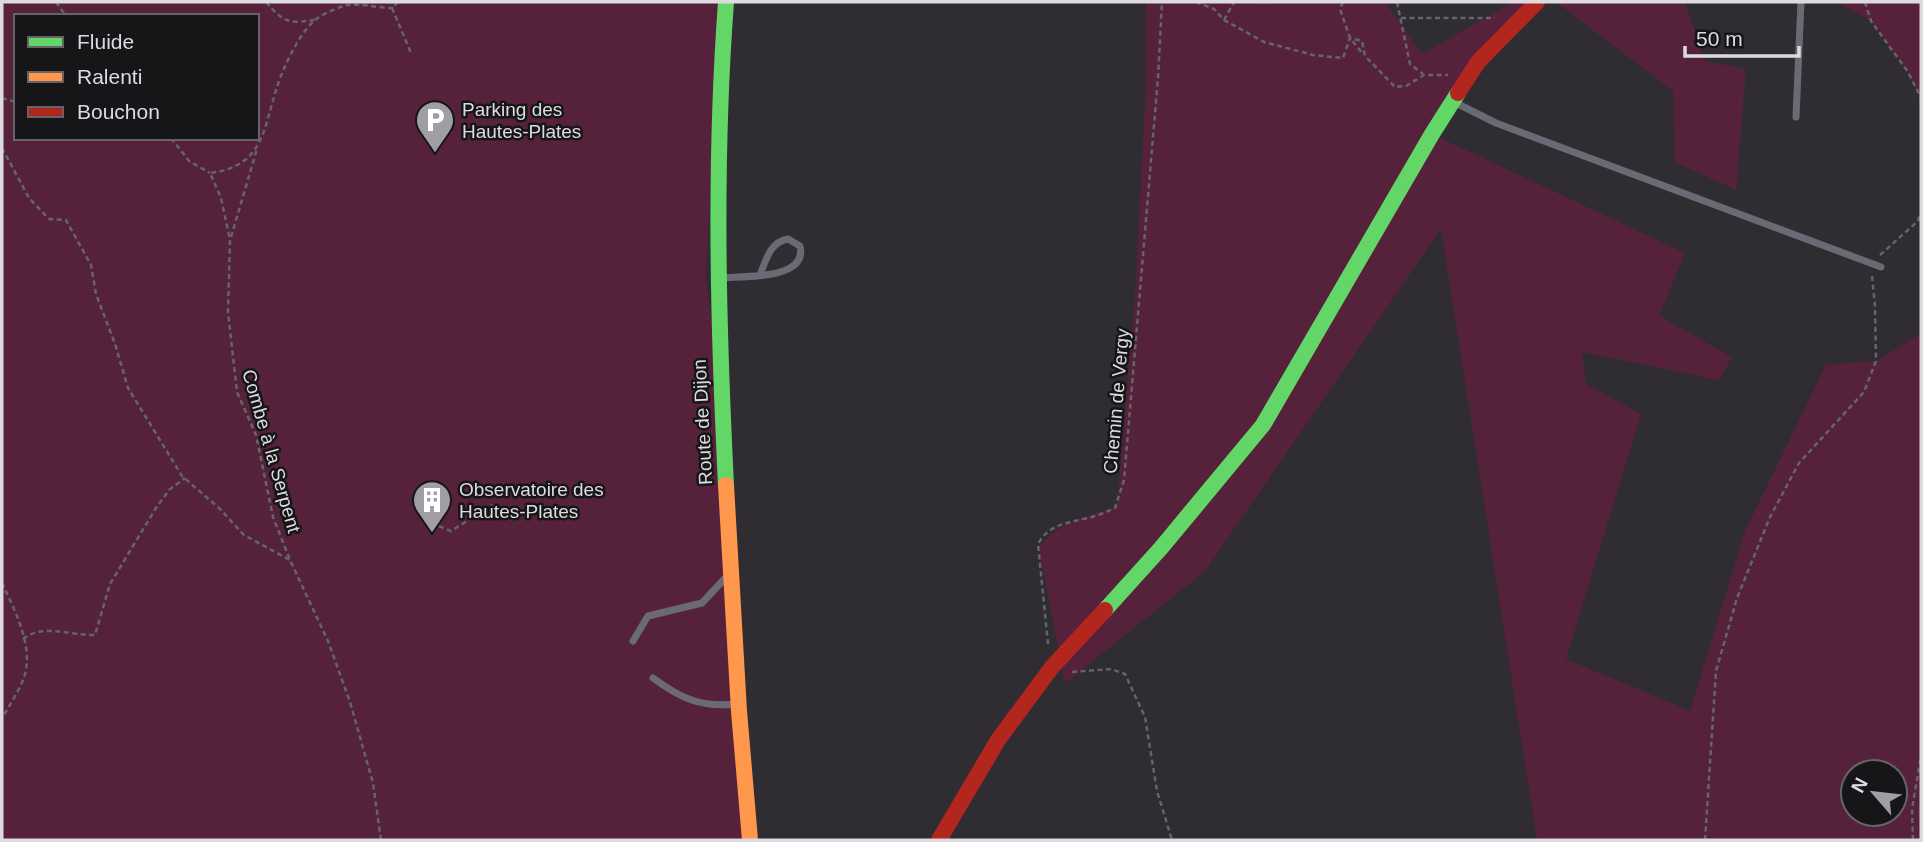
<svg xmlns="http://www.w3.org/2000/svg" width="1923" height="842" viewBox="0 0 1923 842" font-family="Arial,sans-serif">
  <style>
    .green { fill: #56223b; fill-rule: evenodd }
    .lines { fill: none; stroke-linecap: round; stroke-linejoin: round }
    .path { stroke: #65646c; stroke-width: 2.5; stroke-dasharray: 5 3.5; stroke-linecap: butt }
    .lane { stroke: #6a6a75; stroke-width: 7 }
    .fast { stroke: #63d668; stroke-width: 16 }
    .slow { stroke: #ff974d; stroke-width: 16 }
    .jam { stroke: #b3261e; stroke-width: 16 }
    .labels { text-anchor: middle; stroke-width: 5; stroke-linejoin: round; paint-order: stroke }
    .poi-label { font-size: 19px; fill: #dddbdf; stroke: #161518; text-anchor: start }
    .street-label { font-size: 19px; fill: #dddbdf; stroke: #161518 }
  </style>
  <rect width="100%" height="100%" fill="#2f2d31"/>
  <g class="green">
    <path d="M2,2H720L706,278L716,351L743,840H2ZM16,16H257V138H16Z"/>
    <path d="M1146,2H1385L1422,54L1513,2H1537L1432,134L1685,253L1659,316L1732,357L1719,380L1582,352L1586,384L1641,414L1566,659L1690,711L1745,531L1826,365L1876,361L1919,335L1921,331V840H1537L1441,229L1205,571L1065,683L1039,549C1055,522 1089,516 1117,506L1135,295L1146,85ZM1853,772H1895V814H1853Z"/>
    <polygon points="1556,2 1685,2 1705,61 1746,69 1736,190 1675,162 1673,91"/>
    <polygon points="1837,2 1921,2 1921,98 1908,72 1871,21"/>
  </g>
  <g class="lines">
    <g class="path">
      <polyline points="56,2 66,16"/>
      <path d="M266,2C283,22 289,24 314,20"/>
      <polyline points="398,2 392,8 411,53"/>
      <polyline points="1196,2 1214,9 1224,20 1264,42 1313,55 1343,58 1350,38 1362,41 1365,56 1395,87 1406,86 1424,75 1448,75"/>
      <polyline points="1256,2 1276,2"/>
      <polyline points="1343,2 1340,9 1350,38 1363,54"/>
      <polyline points="1397,2 1410,64 1423,74"/>
      <polyline points="1865,2 1871,21 1908,72 1921,98"/>
      <polyline points="1401,18 1495,18"/>
      <polyline points="1224,20 1234,2"/>
      <polyline points="2,98 16,102"/>
      <polyline points="171,138 189,161 210,173"/>
      <polyline points="2,148 29,198 49,219 66,220 91,265 96,294 115,344 128,388 182,476 219,508 244,535 290,560"/>
      <polyline points="231,237 257,149"/>
      <polyline points="1880,255 1918,221 1921,212"/>
      <polyline points="431,523 451,531 493,505"/>
      <path d="M2,583C14,609 33,644 25,674C21,689 9,705 2,719"/>
      <path d="M23,639C44,623 71,636 95,635L110,584L156,508L169,490L185,478"/>
      <path d="M1048,644L1038,544C1049,524 1067,523 1088,518C1097,516 1106,512 1115,508L1124,480L1158,78L1162,2"/>
      <polyline points="1072,672 1111,669 1125,674 1145,717 1157,791 1172,840"/>
      <path d="M381,840L373,783L350,702L328,641L290,560L273,517L256,435L237,392L228,312L230,240L221,198L210,173C264,166 263,130 277,87C283,68 299,34 314,21C320,15 335,9 343,6C356,2 377,8 392,8V2"/>
      <polyline points="1705,840 1716,671 1737,598 1770,517 1799,463 1864,392 1876,361 1875,306 1872,276"/>
      <polyline points="1913,840 1912,809 1921,756"/>
    </g>
    <g class="lane">
      <polyline points="1454,102 1496,123 1881,267"/>
      <polyline points="1796,117 1801,2"/>
      <path d="M721,278C743,276 808,280 800,246L788,239C770,242 766,260 760,275"/>
      <polyline points="633,641 648,616 702,603 728,575"/>
      <path d="M653,678C680,698 701,708 736,704"/>
    </g>
    <g class="fast">
      <path d="M726,2C714,163 718,324 726,485"/>
      <polyline points="1105,610 1161,548 1263,425 1432,134 1458,93"/>
    </g>
    <polyline class="slow" points="726,485 739,711 750,840"/>
    <g class="jam">
      <polyline points="1458,93 1478,62 1537,2"/>
      <polyline points="939,840 998,740 1052,667 1105,610"/>
    </g>
  </g>
  <defs>
    <symbol id="parking-pin" viewBox="-11 -11 22 30"><path d="M0 17L-7.5 6A9.5 9.5 0 1 1 7.5 6Z" fill="#a09ea2" stroke="#161518"/><path d="M-3.5-5.5H1a3.5 3.5 0 0 1 0 7H-1V5.5H-3.5ZM-1-3.4V-.6H.8a1.4 1.4 0 0 0 0-2.8Z" fill="#fff"/></symbol>
    <symbol id="building-pin" viewBox="-11 -11 22 30"><path d="M0 17L-7.5 6A9.5 9.5 0 1 1 7.5 6Z" fill="#a09ea2" stroke="#161518"/><path d="M-4-6H4V6H1V3H-1V6H-4ZM-2.5-4.3h1.7v1.8h-1.7ZM.8-4.3h1.7v1.8H.8ZM-2.5-1h1.7V.8h-1.7ZM.8-1h1.7V.8H.8Z" fill="#fff"/></symbol>
  </defs>
  <g fill-rule="evenodd">
    <use href="#parking-pin" x="413" y="98" width="44" height="60"/>
    <use href="#building-pin" x="410" y="478" width="44" height="60"/>
  </g>
  <g class="labels">
    <g class="poi-label">
      <text x="462" y="116">Parking des<tspan x="462" dy="22">Hautes-Plates</tspan></text>
      <text x="459" y="496">Observatoire des<tspan x="459" dy="22">Hautes-Plates</tspan></text>
    </g>
    <g class="street-label">
      <text transform="translate(1116 401) rotate(-85)" y="7">Chemin de Vergy</text>
      <text transform="translate(702 422) rotate(-93)" y="7">Route de Dijon</text>
      <text transform="translate(272 451) rotate(74)" y="7">Combe à la Serpent</text>
    </g>
  </g>
  <rect width="1923" height="842" fill="none" stroke="#dddbdf" stroke-width="7"/>
  <rect x="14" y="14" width="245" height="126" fill="#161518" stroke="#666468" stroke-width="2"/>
  <rect x="28" y="37" width="35" height="10" fill="#63d668" stroke="#666468" stroke-width="2"/>
  <text x="77" y="49" font-size="21" fill="#dddbdf">Fluide</text>
  <rect x="28" y="72" width="35" height="10" fill="#ff974d" stroke="#666468" stroke-width="2"/>
  <text x="77" y="84" font-size="21" fill="#dddbdf">Ralenti</text>
  <rect x="28" y="107" width="35" height="10" fill="#b3261e" stroke="#666468" stroke-width="2"/>
  <text x="77" y="119" font-size="21" fill="#dddbdf">Bouchon</text>
  <g transform="translate(1874 793) rotate(298)"><circle r="33" fill="#161518" stroke="#666468" stroke-width="2"/>
  <path d="M0-5L12 26L0 18L-12 26Z" fill="#a09ea2"/>
  <text y="-10" font-size="19" font-weight="bold" text-anchor="middle" fill="#dddbdf">N</text>
  </g>
  <path d="M1685 46v10h114v-10" fill="none" stroke="#dddbdf" stroke-width="3.5"/>
  <text x="1696" y="46" font-size="21" fill="#dddbdf" stroke="#161518" stroke-width="5" paint-order="stroke">50 m</text>
</svg>
